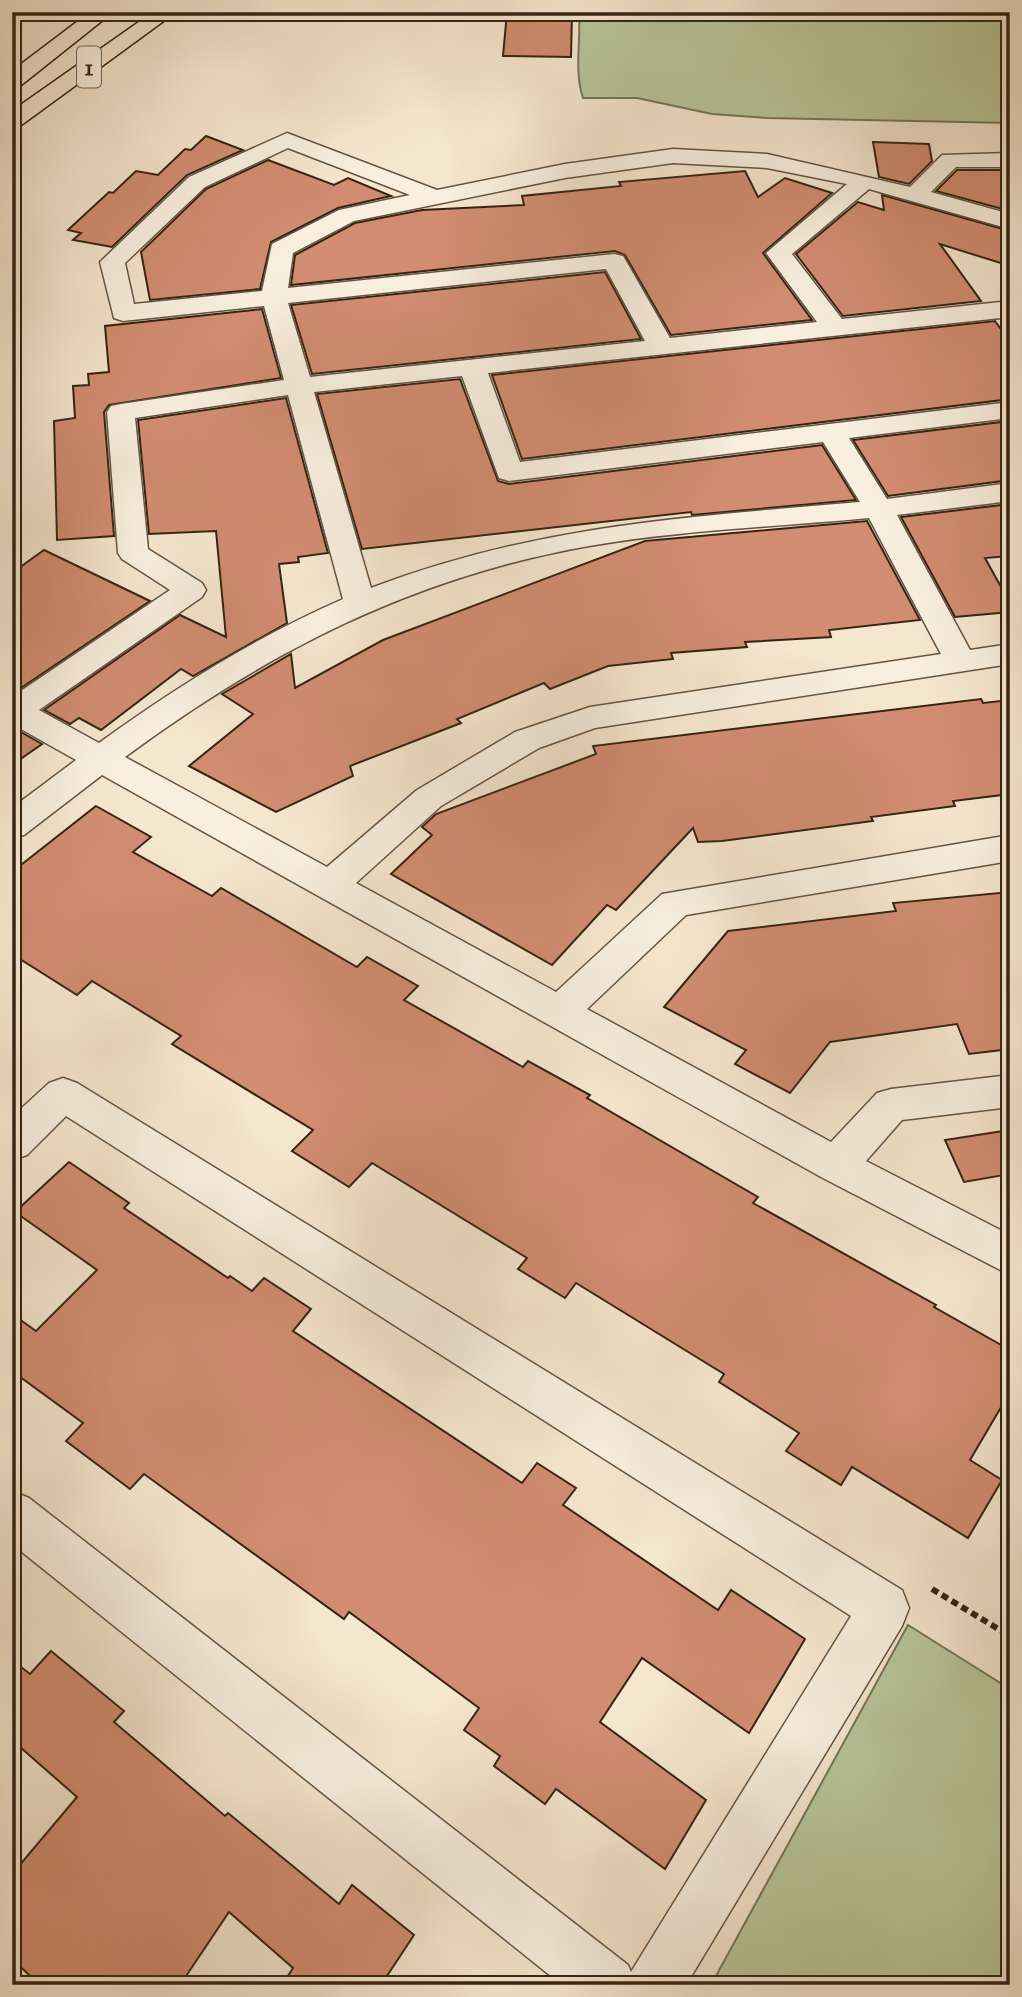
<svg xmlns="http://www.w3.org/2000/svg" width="1022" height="1997" viewBox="0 0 1022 1997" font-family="'Sorts Mill Goudy',serif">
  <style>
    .green { fill: #b8c69b; stroke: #767558; stroke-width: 2 }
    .building { fill: #d18c71; stroke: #352414; stroke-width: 2 }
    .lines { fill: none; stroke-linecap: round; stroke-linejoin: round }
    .minor-casing { stroke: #655442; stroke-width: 3 }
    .highway-casing { stroke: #352414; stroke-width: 3 }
    .path { stroke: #352414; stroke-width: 6; stroke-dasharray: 7 4.5; stroke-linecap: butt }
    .minor { fill: #f8efdf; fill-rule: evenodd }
    .highway { fill: #f5e6ce; fill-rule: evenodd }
    .labels { text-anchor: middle; stroke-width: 6; stroke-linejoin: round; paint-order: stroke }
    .shield { fill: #f8efdf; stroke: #706151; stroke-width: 2 }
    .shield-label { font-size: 24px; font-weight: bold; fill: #352414 }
  </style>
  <rect width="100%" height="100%" fill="#f5e6ce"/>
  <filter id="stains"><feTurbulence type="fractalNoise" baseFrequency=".00286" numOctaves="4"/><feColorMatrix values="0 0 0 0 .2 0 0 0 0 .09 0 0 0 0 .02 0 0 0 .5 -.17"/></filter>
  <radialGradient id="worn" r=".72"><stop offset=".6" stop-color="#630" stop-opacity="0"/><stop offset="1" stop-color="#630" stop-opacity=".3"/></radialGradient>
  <g class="green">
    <path d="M579,12H1010V123L767,118L712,114L637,98H583C574,71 581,42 579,12Z"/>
    <polygon points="908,1625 1010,1689 1010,1985 711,1985"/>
  </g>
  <g class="building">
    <polygon points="507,12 572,12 571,57 503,56"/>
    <polygon points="206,136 243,150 187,175 112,247 73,240 81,233 68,230 109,192 113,193 136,171 158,175 185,149 191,150"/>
    <polygon points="873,142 929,144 932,161 909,184 879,177"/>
    <polygon points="268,160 334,185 348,178 391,196 338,208 271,242 260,289 150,300 141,252 206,189"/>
    <polygon points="957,170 1004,170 1010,182 1010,211 936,191"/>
    <polygon points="745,171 758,197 785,178 832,193 763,253 812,320 671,335 625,255 615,251 291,285 295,255 355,223 422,210 524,205 522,196 621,186 619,182"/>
    <polygon points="882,195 1010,231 1010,266 940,244 981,301 843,316 796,254 858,202 884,210"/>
    <polygon points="605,272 641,339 312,374 291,305"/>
    <polygon points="262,309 281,378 109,405 104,412 114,536 57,540 54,421 75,418 73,386 89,385 88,374 109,372 105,326"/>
    <polygon points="995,321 1010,342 1010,399 522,459 492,375"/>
    <polygon points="460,379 498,481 509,484 822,445 856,500 692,515 691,512 362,549 317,394"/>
    <polygon points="286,398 328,553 298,557 299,562 279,564 287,623 193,676 181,669 101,730 79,718 70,724 44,710 180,615 226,637 216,531 149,534 138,420"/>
    <polygon points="1010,421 1010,480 888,496 853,440"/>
    <polygon points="1010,504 1009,556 985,558 1010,603 1010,612 955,617 901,517"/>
    <polygon points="867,521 920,620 829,630 831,637 745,642 747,647 671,653 673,659 608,666 550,689 544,683 457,719 461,723 350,766 353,776 276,812 189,766 253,714 222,694 291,654 295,688 383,640 645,541"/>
    <polygon points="44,550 150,601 12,694 12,573"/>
    <polygon points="981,699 983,703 1010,700 1010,794 953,801 955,806 871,817 873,821 722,841 698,842 693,828 616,910 607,905 552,965 391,874 432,835 422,827 436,814 596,754 593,746"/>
    <polygon points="12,727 42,744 12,765"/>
    <polygon points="96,806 151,837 133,852 212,896 221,888 357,967 367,957 418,986 404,1000 523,1067 528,1061 590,1095 587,1098 758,1197 753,1203 936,1305 934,1307 1010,1350 1010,1392 970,1460 1002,1480 968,1538 852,1467 841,1485 786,1451 799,1433 719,1382 724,1374 576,1283 565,1298 518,1269 527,1258 372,1163 349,1187 292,1151 313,1130 172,1044 181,1036 92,981 77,995 12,954 12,872"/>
    <polygon points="1010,892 1010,1049 969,1054 957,1024 830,1042 790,1093 735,1064 746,1050 664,1007 728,931 896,911 893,903"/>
    <polygon points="1010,1130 1010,1174 964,1182 945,1140"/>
    <polygon points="69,1162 129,1203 124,1208 228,1278 230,1276 252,1291 264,1278 311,1309 293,1331 522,1483 537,1463 576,1488 563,1505 718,1610 731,1590 805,1639 749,1733 642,1658 600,1722 706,1800 665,1869 556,1789 545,1804 494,1766 500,1756 464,1730 479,1708 349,1612 344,1619 144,1474 130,1489 66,1441 83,1423 12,1371 12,1314 36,1331 97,1270 15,1212"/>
    <polygon points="51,1651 124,1711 114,1722 225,1816 228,1813 339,1904 352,1885 414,1935 381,1985 282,1985 293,1968 229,1912 180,1985 40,1985 12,1959 12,1874 77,1797 12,1740 12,1660 30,1674"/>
  </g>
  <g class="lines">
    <defs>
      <g id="minor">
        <path d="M287,133L437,190L565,164L673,149L767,154L910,187L942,155L1010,153V167H956L931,192L1010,214V229L869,189L792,254L842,319L1010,301V317L488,373L520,462L1010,402V418L849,438L887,499L1010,483V501L897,515L970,650L1010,644V664L595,728L539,748L441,806L356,883L556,992L662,894L1010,835V861L686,915L587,1009L831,1142L877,1093L891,1089L1010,1075V1107L902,1120L866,1161L1010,1235V1275L821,1177L102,775L24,835L12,838V808L76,760L12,724V697L170,590L122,559L118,553L107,412L111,406L121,404L284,380L264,306L123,321L114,318L100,262L189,177ZM288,148L410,195L339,210L272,244L262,291L134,304L125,263L205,187ZM673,163L767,168L847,184L766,253L817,322L670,338L626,261L623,256L614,254L288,288L293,253L354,221L565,178ZM606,269L645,341L310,377L288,303ZM462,376L499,478L509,481L823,442L860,502C686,517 536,525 371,588L314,392ZM288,395L343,599C256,637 176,687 99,743L39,710L202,597L206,590L202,583L148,549L135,418ZM869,518L941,654L590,707L515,732L417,790L327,867L125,757C267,652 413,577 589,546C681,530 776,527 869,518Z"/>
        <polygon points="63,1078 77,1083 902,1590 909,1608 902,1626 686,1985 562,1985 12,1544 12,1491 29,1498 628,1965 631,1972 851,1616 66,1116 27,1155 12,1160 12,1117 49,1083"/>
      </g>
      <g id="highway">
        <polygon points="90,12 113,12 20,86 12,87 12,71"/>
        <polygon points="153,12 176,12 20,126 12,128 12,111"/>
      </g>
    </defs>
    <use href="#minor" class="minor-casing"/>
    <use href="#highway" class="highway-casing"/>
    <polyline class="path" points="932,1589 1010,1636"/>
    <use href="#minor" class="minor"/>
    <use href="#highway" class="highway"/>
  </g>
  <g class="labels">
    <rect class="shield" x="77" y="46.5" width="24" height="41" rx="5"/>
    <g class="shield-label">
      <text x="89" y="75">1</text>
    </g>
  </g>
  <rect width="1022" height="1997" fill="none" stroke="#f5e6ce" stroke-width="42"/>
  <rect x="14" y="14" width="994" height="1969" fill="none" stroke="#352414" stroke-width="3.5"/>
  <rect x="21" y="21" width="980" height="1955" fill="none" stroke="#352414" stroke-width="2"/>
  <rect width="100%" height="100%" filter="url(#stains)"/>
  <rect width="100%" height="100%" fill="url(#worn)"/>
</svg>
